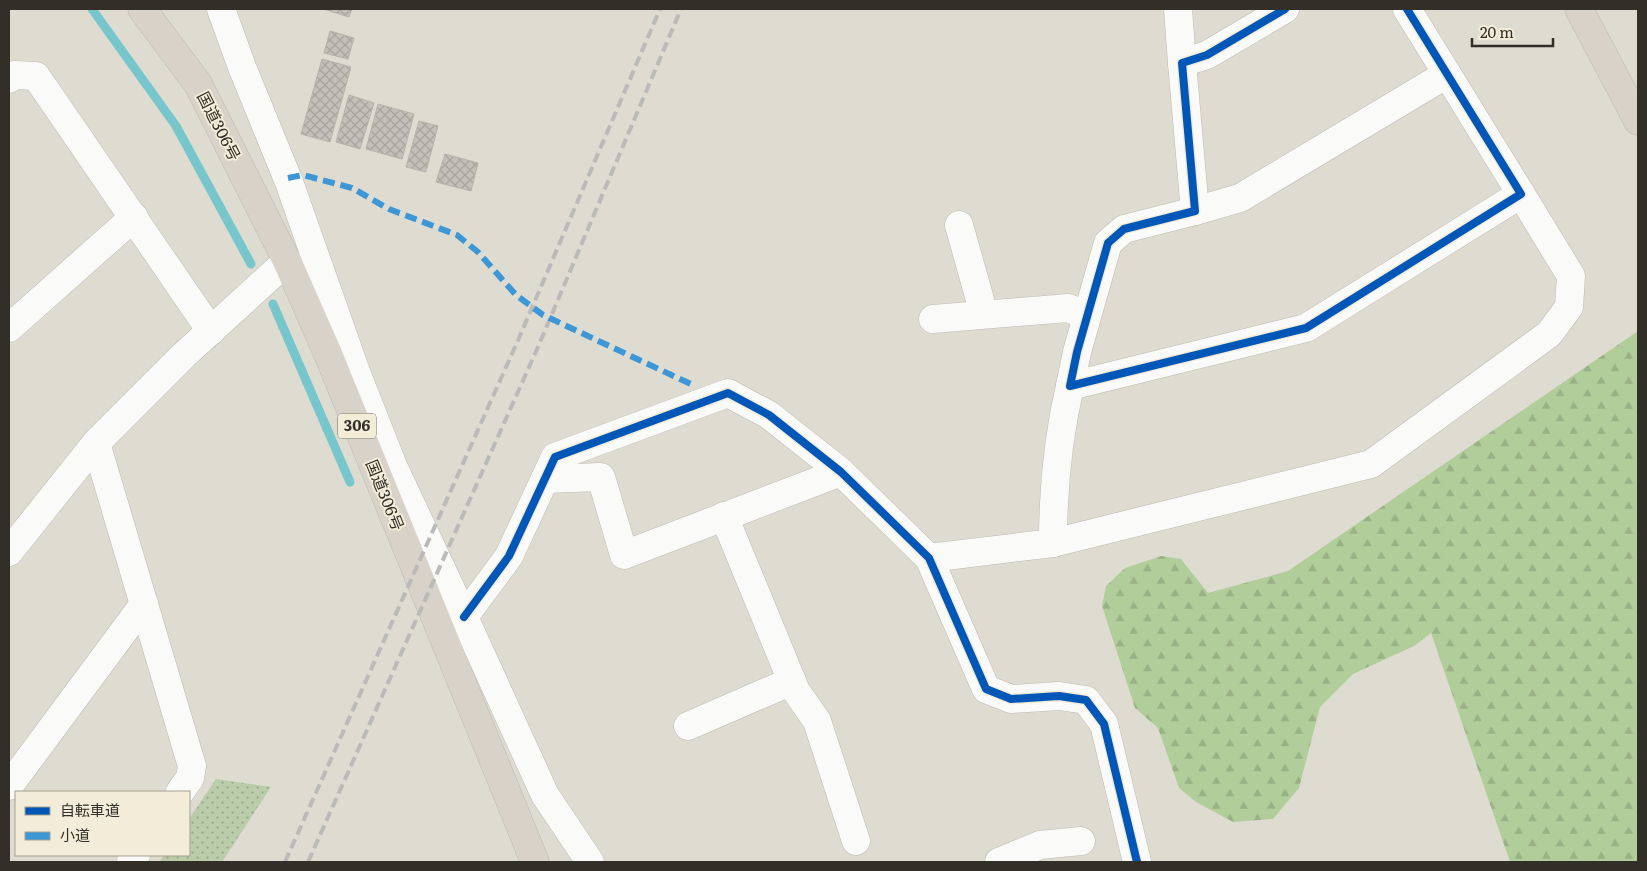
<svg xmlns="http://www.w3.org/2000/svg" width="1647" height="871" viewBox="0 0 1647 871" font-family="Literata,'Noto Sans JP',serif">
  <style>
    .forest { fill: url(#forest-firs) }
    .park { fill: url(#park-dots) }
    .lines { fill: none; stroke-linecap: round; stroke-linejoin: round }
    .stream { stroke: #76c6cb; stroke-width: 9 }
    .building { fill: url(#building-cross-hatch); stroke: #b5b3ab }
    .minor-casing { stroke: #bcbab2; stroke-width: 29 }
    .highway-casing { stroke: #bbb9b3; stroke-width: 29 }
    .minor { stroke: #fafaf8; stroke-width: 28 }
    .highway { stroke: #d8d2c8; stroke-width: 28 }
    .rail { stroke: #babab8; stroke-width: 4; stroke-dasharray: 10 5; stroke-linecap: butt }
    .quiet { stroke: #3d97d6; stroke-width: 6; stroke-dasharray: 12 6; stroke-linecap: butt }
    .cycleway-casing { stroke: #f2ecd8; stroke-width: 11 }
    .cycleway { stroke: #0057b8; stroke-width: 8 }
    .labels { text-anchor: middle; stroke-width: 4; stroke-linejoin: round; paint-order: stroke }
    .shield { fill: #f2ecd8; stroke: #6b685c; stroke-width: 1 }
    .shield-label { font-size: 15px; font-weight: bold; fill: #312f27 }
    .street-label { font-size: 16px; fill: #312f27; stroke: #f2ecd8 }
  </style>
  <defs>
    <pattern id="forest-firs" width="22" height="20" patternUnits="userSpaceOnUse" patternTransform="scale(1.25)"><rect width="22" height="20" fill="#b1ce9a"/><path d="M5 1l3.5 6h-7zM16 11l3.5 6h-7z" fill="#99b185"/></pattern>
    <pattern id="park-dots" width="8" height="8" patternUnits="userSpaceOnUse" patternTransform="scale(1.25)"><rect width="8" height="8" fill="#baccaa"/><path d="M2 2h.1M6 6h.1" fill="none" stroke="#98a68a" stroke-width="1.8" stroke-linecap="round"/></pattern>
    <pattern id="building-cross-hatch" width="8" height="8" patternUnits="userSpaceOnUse" patternTransform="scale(1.25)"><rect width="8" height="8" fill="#c2c0b8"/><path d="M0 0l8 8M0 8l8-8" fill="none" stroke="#a7a59e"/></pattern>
  </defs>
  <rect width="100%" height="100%" fill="#dedcd1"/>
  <polygon class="forest" points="1638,331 1638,862 1510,862 1431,633 1414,646 1353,674 1320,707 1299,788 1273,819 1233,822 1196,802 1179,788 1158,728 1135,708 1102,606 1106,586 1125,568 1161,556 1181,559 1208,593 1288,571"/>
  <polygon class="park" points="216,779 271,787 222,862 159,862 164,855 189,855 189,819"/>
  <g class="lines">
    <g class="stream">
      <polyline points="92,9 176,126 251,264"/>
      <polyline points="273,304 350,482"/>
    </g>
  </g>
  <g class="building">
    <polygon points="323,9 352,9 349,17"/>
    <polygon points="330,31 354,38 348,59 324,53"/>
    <polygon points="322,59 351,67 330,142 301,134"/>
    <polygon points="349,95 374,103 360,149 336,142"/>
    <polygon points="378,104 414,114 402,159 366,149"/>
    <polygon points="419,121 438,126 426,172 406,167"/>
    <polygon points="445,154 478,163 471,191 436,182"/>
  </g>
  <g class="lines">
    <defs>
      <g id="minor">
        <polyline points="221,9 242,67 289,182 356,372 393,466 464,617 545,795 590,862"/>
        <polyline points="1178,9 1182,63"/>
        <polyline points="1285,9 1207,55 1182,63 1195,211 1124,229 1108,243 1077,352 1070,386 1306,328 1521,194 1407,9"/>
        <polyline points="9,79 14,75 36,76 211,331"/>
        <polyline points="1195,211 1240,198 1447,74"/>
        <polyline points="959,225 984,314"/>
        <polyline points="933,319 1068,308 1087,315"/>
        <polyline points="9,328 134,217"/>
        <polyline points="96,443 192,766 190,778 180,792"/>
        <polyline points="545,479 601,477 624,555 841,472"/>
        <polyline points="724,516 796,691 817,721 856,841"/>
        <path d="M1053,543C1053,491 1058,437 1070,386"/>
        <polyline points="9,552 96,443 184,355 287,261"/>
        <polyline points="929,558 1053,543 1371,464 1549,334 1569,307 1571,276 1521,194"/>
        <polyline points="464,617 509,556 555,457 728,393 769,415 841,472 929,558 986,689 1011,699 1059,696 1086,700 1104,724 1137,862"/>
        <polyline points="688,726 792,681"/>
        <polyline points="9,786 144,604"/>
        <polyline points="131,862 136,855"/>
        <polyline points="999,862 1040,845 1081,841"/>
      </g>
      <g id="highway">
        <polyline points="142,9 198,84 287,261 328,354 535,862"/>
        <polyline points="1579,9 1638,121"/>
      </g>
    </defs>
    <use href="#minor" class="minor-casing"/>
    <use href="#highway" class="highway-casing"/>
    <use href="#minor" class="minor"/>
    <use href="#highway" class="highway"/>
    <g class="rail">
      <polyline points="285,862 519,338 660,9"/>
      <polyline points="308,862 538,347 681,9"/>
    </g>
    <polyline class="quiet" points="288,178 303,175 352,188 389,209 457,235 478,252 516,295 543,315 695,386"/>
    <defs>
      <g id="cycleway">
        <polyline points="1285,9 1207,55 1182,63 1195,211 1124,229 1108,243 1077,352 1070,386 1306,328 1521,194 1407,9"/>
        <polyline points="464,617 509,556 555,457 728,393 769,415 841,472 929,558 986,689 1011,699 1059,696 1086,700 1104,724 1137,862"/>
      </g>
    </defs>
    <use href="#cycleway" class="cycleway-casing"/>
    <use href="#cycleway" class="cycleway"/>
  </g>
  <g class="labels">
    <rect class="shield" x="338" y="413.5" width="38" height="25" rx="4"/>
    <g class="shield-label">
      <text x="357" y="431">306</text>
    </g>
    <g class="street-label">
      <text transform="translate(219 126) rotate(63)" y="6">国道306号</text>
      <text transform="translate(385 495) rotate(68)" y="6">国道306号</text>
    </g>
  </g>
  <rect width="1647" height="871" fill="none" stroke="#312f27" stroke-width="20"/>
  <rect x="15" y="791" width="175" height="65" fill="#f2ecd8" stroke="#a5a091"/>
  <rect x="25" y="807" width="25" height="8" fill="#0057b8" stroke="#a5a091"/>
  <text x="60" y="816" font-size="15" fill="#312f27">自転車道</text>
  <rect x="25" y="832" width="25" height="8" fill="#3d97d6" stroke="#a5a091"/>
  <text x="60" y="841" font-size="15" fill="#312f27">小道</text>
  <path d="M1472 38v8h81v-8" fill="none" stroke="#312f27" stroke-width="2.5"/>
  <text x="1480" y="38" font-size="15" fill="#312f27" stroke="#f2ecd8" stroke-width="4" paint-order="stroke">20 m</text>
</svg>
